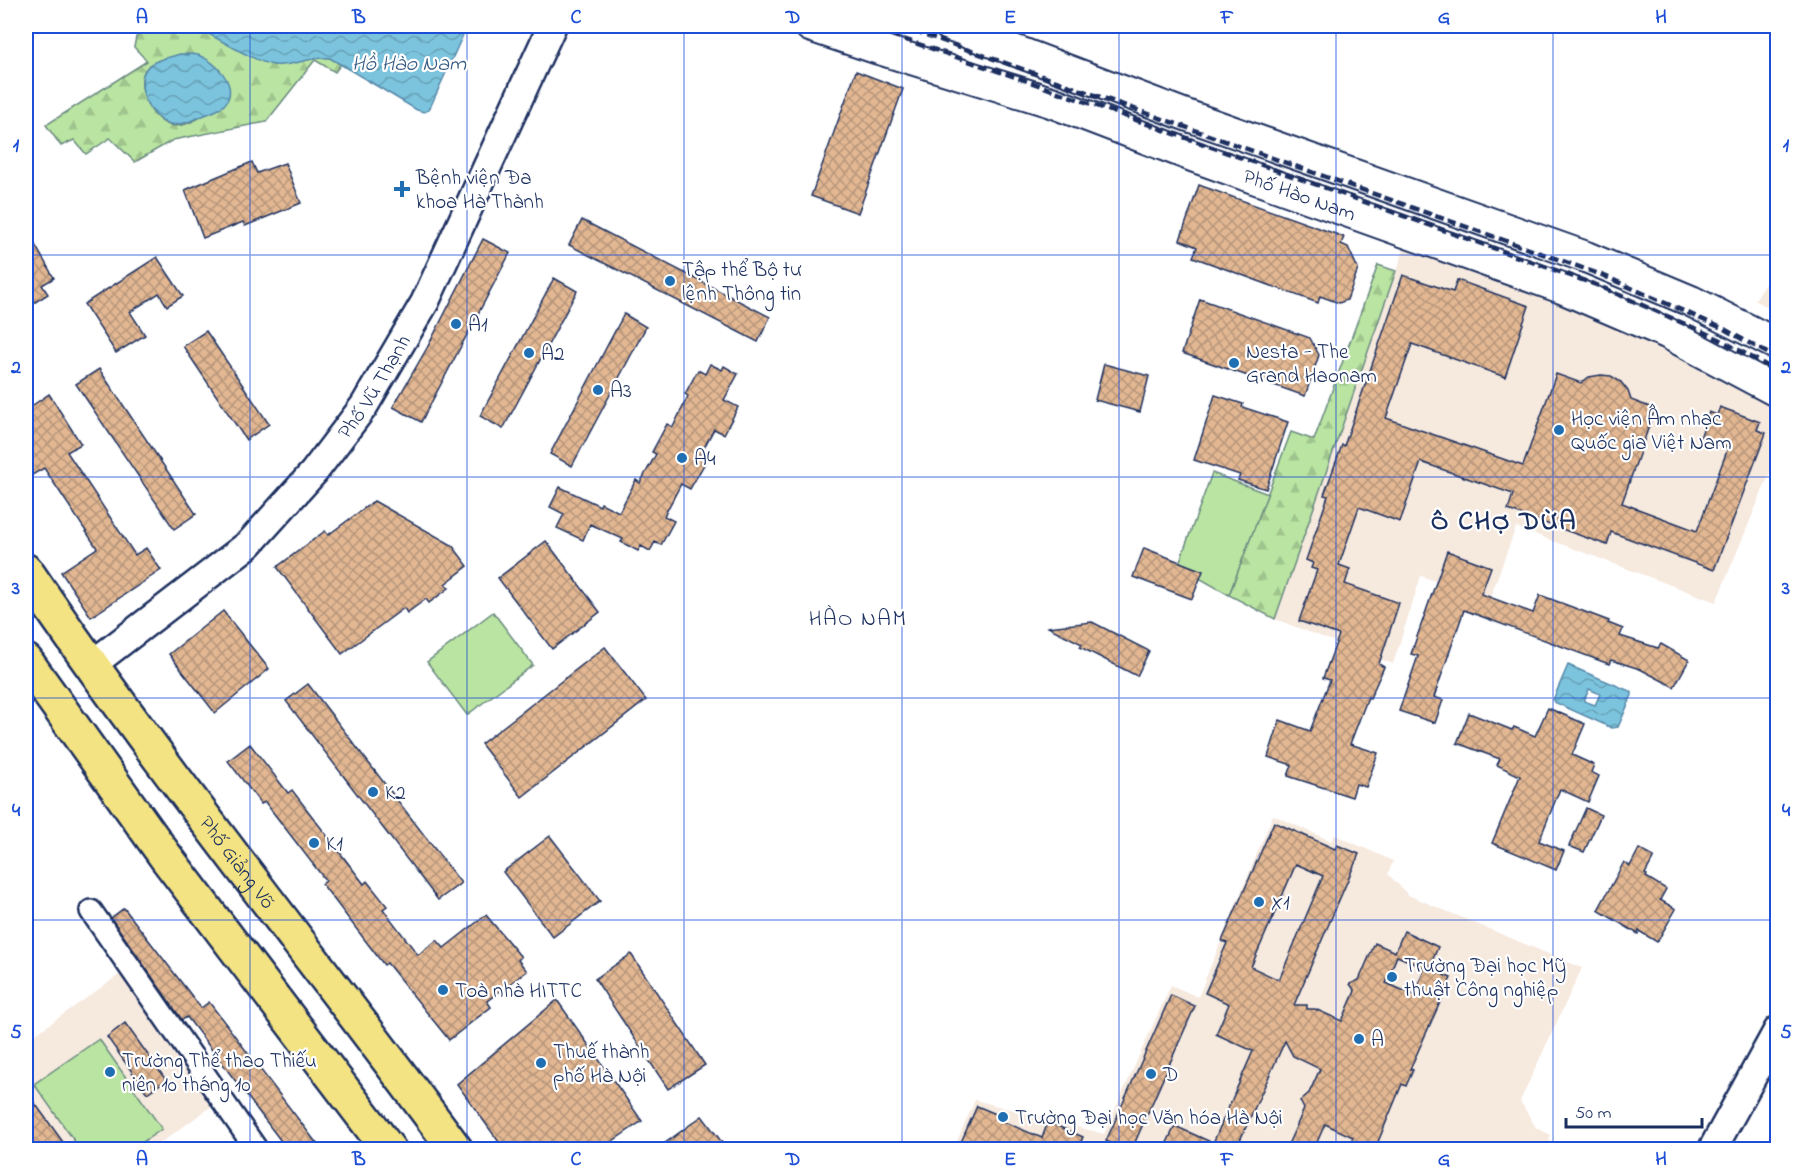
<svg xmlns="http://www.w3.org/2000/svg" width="1803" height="1175" viewBox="0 0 1803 1175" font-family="'Indie Flower',sans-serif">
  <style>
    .built { fill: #f6e9de }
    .green { fill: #bae4a1; stroke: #6a8a80; stroke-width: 1.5 }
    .forest { fill: url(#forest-firs); stroke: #6a8a80; stroke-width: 1.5; fill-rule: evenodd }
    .water { fill: url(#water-waves); stroke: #58a; stroke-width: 1.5; fill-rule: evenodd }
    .building { fill: url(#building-cross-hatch); stroke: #1b2f5e; stroke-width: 1.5; fill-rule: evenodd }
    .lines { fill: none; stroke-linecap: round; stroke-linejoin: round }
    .minor-casing { stroke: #1b2f5e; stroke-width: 26 }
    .tertiary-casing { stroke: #1b2f5e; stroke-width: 32 }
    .secondary-casing { stroke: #1b2f5e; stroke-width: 34 }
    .primary-casing { stroke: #1b2f5e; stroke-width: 38 }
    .minor { stroke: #fff; stroke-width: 21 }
    .tertiary { stroke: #fff; stroke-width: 27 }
    .secondary { stroke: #fff; stroke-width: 30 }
    .primary { stroke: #f4e382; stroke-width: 33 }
    .rail { stroke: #1b2f5e; stroke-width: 4.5; stroke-dasharray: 9 4.5; stroke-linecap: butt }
    .grid { fill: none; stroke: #1d4ed8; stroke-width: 1.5; stroke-opacity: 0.55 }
    .poi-dot { fill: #1f6fb2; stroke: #fff; stroke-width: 2 }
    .labels { text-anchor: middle; stroke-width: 4.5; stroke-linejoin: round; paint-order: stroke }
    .poi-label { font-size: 21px; fill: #1b2f5e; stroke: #fff; text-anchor: start }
    .street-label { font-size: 21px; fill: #1b2f5e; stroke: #fff }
    .water-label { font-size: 22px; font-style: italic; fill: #385c84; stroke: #fff }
    .neighbourhood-label { font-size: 22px; letter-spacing: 1.5px; fill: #1b2f5e; stroke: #fff }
    .district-label { font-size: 27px; font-weight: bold; letter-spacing: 1.5px; fill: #1b2f5e; stroke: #fff }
    .neatline { fill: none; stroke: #1d4ed8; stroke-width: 2 }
    .grid-label { font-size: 20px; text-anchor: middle; font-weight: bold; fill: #1d4ed8 }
  </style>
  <defs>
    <pattern id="forest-firs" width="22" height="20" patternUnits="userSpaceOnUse" patternTransform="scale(1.5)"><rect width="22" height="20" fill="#bae4a1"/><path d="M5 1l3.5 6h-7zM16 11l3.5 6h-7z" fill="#9fc48d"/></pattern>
    <pattern id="water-waves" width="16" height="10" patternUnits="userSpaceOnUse" patternTransform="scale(1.5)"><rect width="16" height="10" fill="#7cc4dd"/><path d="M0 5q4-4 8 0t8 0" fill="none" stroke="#65a0b6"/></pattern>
    <pattern id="building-cross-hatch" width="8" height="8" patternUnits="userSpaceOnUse" patternTransform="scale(1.5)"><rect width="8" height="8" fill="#e2b792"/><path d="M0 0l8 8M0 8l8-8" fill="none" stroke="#b6957a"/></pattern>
  </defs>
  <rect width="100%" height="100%" fill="#fff"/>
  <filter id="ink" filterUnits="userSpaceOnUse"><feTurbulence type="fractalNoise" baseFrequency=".0167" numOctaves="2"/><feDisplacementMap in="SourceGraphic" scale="12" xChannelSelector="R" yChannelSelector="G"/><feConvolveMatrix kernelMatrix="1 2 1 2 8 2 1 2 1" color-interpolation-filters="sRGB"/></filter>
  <g filter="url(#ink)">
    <g class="built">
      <polygon points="1406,244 1573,302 1777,405 1777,456 1716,602 1516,527 1489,600 1421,576 1393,664 1275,619"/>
      <polygon points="1777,264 1778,313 1777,313 1755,300"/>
      <polygon points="1273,815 1331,841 1335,835 1393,861 1388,874 1408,895 1582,968 1520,1101 1536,1128 1551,1135 1549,1141 1552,1142 1549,1149 953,1150 975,1100 1104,1134 1171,985 1198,997"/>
      <polygon points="123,972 216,1103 152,1149 26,1149 26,1041"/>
    </g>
    <g class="green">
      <polygon points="1212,473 1268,494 1229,595 1178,566"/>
      <polygon points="493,612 533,665 467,715 427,662"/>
      <polygon points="99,1039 162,1129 132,1149 80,1149 34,1084"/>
    </g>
    <g class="forest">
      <path d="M150,26H194L274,65L320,57L330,58L341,64L335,72L315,60L266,122L173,140L135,162L110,138L86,154L74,140L61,146L46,125L147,61L134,47L136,37ZM165,58L201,117C194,121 184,126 174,126C153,124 134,89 145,70C149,63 158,61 165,58Z"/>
      <polygon points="1378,265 1396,271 1275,619 1229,595 1291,432 1314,440"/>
    </g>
    <g class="water">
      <path d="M194,26H467L429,110L424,112L417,110L330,58C311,56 293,67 274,65C256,63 213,35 194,26Z"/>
      <path d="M180,54C185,54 193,54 198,55C214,61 237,82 227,101C223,109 212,112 205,115C184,124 169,133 152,111C143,100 136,75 150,65C157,59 171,57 180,54Z"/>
      <path d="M1568,665L1632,692V695L1618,727L1612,728L1554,702L1553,700ZM1589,689L1600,694L1595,705L1584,701Z"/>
    </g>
    <g class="building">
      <polygon points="856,71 903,89 858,213 811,196"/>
      <polygon points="252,162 257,173 285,163 301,203 245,226 243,222 203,238 185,190"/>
      <polygon points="1199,185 1344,237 1341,244 1348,247 1358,269 1347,300 1339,303 1320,296 1318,303 1193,257 1197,247 1180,240"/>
      <polygon points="582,220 770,317 758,342 569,245"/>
      <polygon points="26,229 54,278 42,285 48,294 26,308"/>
      <polygon points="483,239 510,253 421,422 393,407 427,348"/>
      <polygon points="157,257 183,296 167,306 159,293 130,312 145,335 116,353 84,304"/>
      <polygon points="1403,275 1453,292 1457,280 1529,306 1505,377 1412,344 1386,418 1523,466 1556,374 1581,383 1589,377 1601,375 1611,376 1621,382 1628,391 1631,400 1655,409 1622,503 1697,531 1728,448 1700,438 1709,412 1717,415 1720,407 1760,422 1757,430 1766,433 1714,570 1611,532 1607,545 1508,510 1513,494 1421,462 1400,522 1359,507 1339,565 1350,569 1345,584 1399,603 1379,664 1384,667 1370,698 1368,697 1350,744 1378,753 1366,787 1356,784 1352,797 1288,776 1292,765 1268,757 1280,720 1310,731 1330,680 1323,678 1339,635 1299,621 1317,570 1311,568 1313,563 1306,560 1328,496 1324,495 1342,445 1344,446"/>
      <polygon points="554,278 577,291 503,429 480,416"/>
      <polygon points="1200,299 1310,338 1319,355 1305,396 1182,353"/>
      <polygon points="624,314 646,327 572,466 550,454"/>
      <polygon points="206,331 269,424 246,440 183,346"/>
      <polygon points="710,364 722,370 724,366 738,374 724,400 738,407 724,434 714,429 699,457 706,461 690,489 681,484 664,516 674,521 661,545 655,542 650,551 641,546 638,551 621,542 623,539 590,524 583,540 557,528 564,514 550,507 560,487 600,506 601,503 619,512 636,480 640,483 656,454 652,452 667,424 673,427 688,396 685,394 698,370 705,374"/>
      <polygon points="1104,364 1149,376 1140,412 1095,400"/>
      <polygon points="99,369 196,514 174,529 76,384"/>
      <polygon points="49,394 81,444 67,452 135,555 146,548 161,570 91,617 61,572 97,548 44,468 32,475 26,465 26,410"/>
      <polygon points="1215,395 1243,404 1242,407 1288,422 1266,489 1238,480 1240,475 1194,460"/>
      <polygon points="374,501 452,545 468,566 445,584 449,588 429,603 426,599 407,613 404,608 342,654 277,567 325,531 328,535"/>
      <polygon points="546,541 600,612 552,649 498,578"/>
      <polygon points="1144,548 1203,571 1192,599 1133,577"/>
      <polygon points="1447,551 1491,567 1481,594 1533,613 1540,595 1609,621 1608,623 1623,629 1620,636 1658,648 1661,644 1689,660 1674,687 1640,669 1611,660 1609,664 1464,610 1434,697 1443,700 1435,723 1399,711 1418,656 1411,654"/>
      <polygon points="223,611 269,669 215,713 169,654"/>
      <polygon points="1092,622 1149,651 1137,676 1080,647 1082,644 1048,627"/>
      <polygon points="605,647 646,700 522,797 481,744"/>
      <polygon points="308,684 461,883 438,900 286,701"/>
      <polygon points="1548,708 1585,724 1572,755 1594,765 1591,772 1599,776 1588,802 1560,789 1539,841 1564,851 1556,870 1492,843 1520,776 1497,765 1500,759 1457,743 1469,713 1512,730 1514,727 1535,736"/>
      <polygon points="250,744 288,793 292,790 364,884 367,881 387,906 383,909 418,955 437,940 444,948 486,915 521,957 518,960 527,971 487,1001 491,1007 449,1040 387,963 384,965 322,884 326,881 265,802 261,804 228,761"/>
      <polygon points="1586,808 1601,815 1584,852 1569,846"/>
      <path d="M1274,822L1335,849L1337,845L1359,854L1294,1005H1307V1009H1315L1342,1021L1355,991L1350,984L1359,980L1375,943L1395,952L1404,931L1438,947L1429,969L1451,978L1410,1069L1413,1070L1406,1086L1402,1084L1375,1149H1347L1353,1137L1325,1124L1314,1149H1286L1304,1109L1300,1101L1309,1093L1320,1069L1293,1056L1285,1041L1236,1149H1164L1175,1126L1213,1143L1253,1051L1216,1034L1229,1004L1205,993L1227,943L1222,941ZM1296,864L1323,876L1279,980L1251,967ZM1397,956L1425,968L1414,995L1386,983Z"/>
      <polygon points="550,836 600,901 553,937 503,872"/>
      <polygon points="1639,849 1654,857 1645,874 1647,875 1646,877 1666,889 1660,900 1676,909 1657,942 1639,931 1638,934 1598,910 1624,862 1630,866"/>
      <polygon points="124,908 201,1008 209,1002 321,1149 287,1149 187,1017 182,1020 111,918"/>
      <polygon points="631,954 705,1065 668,1089 595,979"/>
      <polygon points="1171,995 1195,1006 1132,1149 1124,1149 1106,1141"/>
      <polygon points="557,1000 642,1121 601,1149 504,1149 457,1084"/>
      <polygon points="125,1023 166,1080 147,1093 107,1037"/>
      <polygon points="26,1091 68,1149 26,1149"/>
      <polygon points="977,1106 1003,1117 1002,1121 1042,1138 1048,1122 1083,1137 1078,1149 958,1149"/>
      <polygon points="702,1116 727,1149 657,1149"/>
    </g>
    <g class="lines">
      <defs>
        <polyline id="minor" points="91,911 257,1150"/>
        <g id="tertiary">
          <path id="s1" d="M90,666L249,544L314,472L364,406L425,302L552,26"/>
          <polyline points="1712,1150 1778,1030"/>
        </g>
        <g id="secondary">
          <path id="s2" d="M810,26L879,49L1051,102L1195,157L1562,288L1667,333L1778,392"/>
          <polyline points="950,26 1183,114 1586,257 1691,301 1778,345"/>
        </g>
        <g id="primary">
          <path id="s3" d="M26,571C161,770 313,956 456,1150"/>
          <polyline points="26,661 166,857 389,1150"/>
        </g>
      </defs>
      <use href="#minor" class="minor-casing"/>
      <use href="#tertiary" class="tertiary-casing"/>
      <use href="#secondary" class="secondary-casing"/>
      <use href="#primary" class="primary-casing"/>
      <use href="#minor" class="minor"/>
      <use href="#tertiary" class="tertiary"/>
      <use href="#secondary" class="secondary"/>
      <use href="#primary" class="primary"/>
      <g class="rail">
        <polyline points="865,26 1030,82 1599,286 1719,339 1778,372"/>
        <polyline points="901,26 1602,275 1724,329 1778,359"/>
      </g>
    </g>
  </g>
  <path class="grid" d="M250,26V1150M467,26V1150M684,26V1150M902,26V1150M1119,26V1150M1336,26V1150M1553,26V1150M26,255H1778M26,477H1778M26,698H1778M26,920H1778"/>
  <g class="poi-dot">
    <path d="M399 180h6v6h6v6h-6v6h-6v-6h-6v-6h6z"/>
    <circle cx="670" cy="281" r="6"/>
    <circle cx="456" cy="324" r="6"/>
    <circle cx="529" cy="353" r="6"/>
    <circle cx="1234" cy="363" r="6"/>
    <circle cx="598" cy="390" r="6"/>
    <circle cx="1559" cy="430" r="6"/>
    <circle cx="682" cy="458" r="6"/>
    <circle cx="373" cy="792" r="6"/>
    <circle cx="314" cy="843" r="6"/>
    <circle cx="1259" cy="902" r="6"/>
    <circle cx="1392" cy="977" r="6"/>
    <circle cx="443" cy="990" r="6"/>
    <circle cx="1359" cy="1039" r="6"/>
    <circle cx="541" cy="1063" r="6"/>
    <circle cx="110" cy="1072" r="6"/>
    <circle cx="1151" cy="1074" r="6"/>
    <circle cx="1003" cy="1117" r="6"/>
  </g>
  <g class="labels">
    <g class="poi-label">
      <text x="416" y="184">Bệnh viện Đa<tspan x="416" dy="24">khoa Hà Thành</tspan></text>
      <text x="682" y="276">Tập thể Bộ tư<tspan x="682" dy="24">lệnh Thông tin</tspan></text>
      <text x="468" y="331">A1</text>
      <text x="1246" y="358">Nesta - The<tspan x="1246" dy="24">Grand Haonam</tspan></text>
      <text x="541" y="360">A2</text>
      <text x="610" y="397">A3</text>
      <text x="1571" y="425">Học viện Âm nhạc<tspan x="1571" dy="24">Quốc gia Việt Nam</tspan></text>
      <text x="694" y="465">A4</text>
      <text x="385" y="799">K2</text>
      <text x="326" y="850">K1</text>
      <text x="1271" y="909">X1</text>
      <text x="1404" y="972">Trường Đại học Mỹ<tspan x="1404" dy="24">thuật Công nghiệp</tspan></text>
      <text x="455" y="997">Toà nhà HITTC</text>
      <text x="1371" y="1046">A</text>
      <text x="553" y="1058">Thuế thành<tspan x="553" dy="24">phố Hà Nội</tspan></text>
      <text x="122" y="1067">Trường Thể thao Thiếu<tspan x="122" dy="24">niên 10 tháng 10</tspan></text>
      <text x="1163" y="1081">D</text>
      <text x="1015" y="1124">Trường Đại học Văn hóa Hà Nội</text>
    </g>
    <g class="street-label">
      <text dy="7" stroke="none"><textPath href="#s2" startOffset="518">Phố Hào Nam</textPath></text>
      <text dy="7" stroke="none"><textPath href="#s1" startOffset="402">Phố Vũ Thạnh</textPath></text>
      <text dy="7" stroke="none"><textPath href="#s3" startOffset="360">Phố Giảng Võ</textPath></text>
    </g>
    <g class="water-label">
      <text x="409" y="70">Hồ Hào Nam</text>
    </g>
    <g class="neighbourhood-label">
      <text x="858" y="625">HÀO NAM</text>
    </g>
    <g class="district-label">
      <text x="1504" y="529">Ô CHỢ DỪA</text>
    </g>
  </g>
  <rect width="1803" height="1175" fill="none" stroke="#fff" stroke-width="66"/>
  <path d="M1566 1118v9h136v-9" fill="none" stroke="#1b2f5e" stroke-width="3"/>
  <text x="1575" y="1118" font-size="18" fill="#1b2f5e" stroke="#ffffff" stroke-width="4.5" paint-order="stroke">50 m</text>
  <rect x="33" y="33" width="1737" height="1109" class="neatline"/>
  <g class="grid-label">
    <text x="142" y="23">A</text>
    <text x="359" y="23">B</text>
    <text x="576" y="23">C</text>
    <text x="793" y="23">D</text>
    <text x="1010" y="23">E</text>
    <text x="1227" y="23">F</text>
    <text x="1444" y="23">G</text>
    <text x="1661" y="23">H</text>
    <text x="16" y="151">1</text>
    <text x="1786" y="151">1</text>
    <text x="16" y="373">2</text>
    <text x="1786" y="373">2</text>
    <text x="16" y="594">3</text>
    <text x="1786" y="594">3</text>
    <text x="16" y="816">4</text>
    <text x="1786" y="816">4</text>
    <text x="16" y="1038">5</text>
    <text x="1786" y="1038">5</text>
    <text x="142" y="1165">A</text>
    <text x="359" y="1165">B</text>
    <text x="576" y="1165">C</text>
    <text x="793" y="1165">D</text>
    <text x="1010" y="1165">E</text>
    <text x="1227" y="1165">F</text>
    <text x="1444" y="1165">G</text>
    <text x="1661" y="1165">H</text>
  </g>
</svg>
